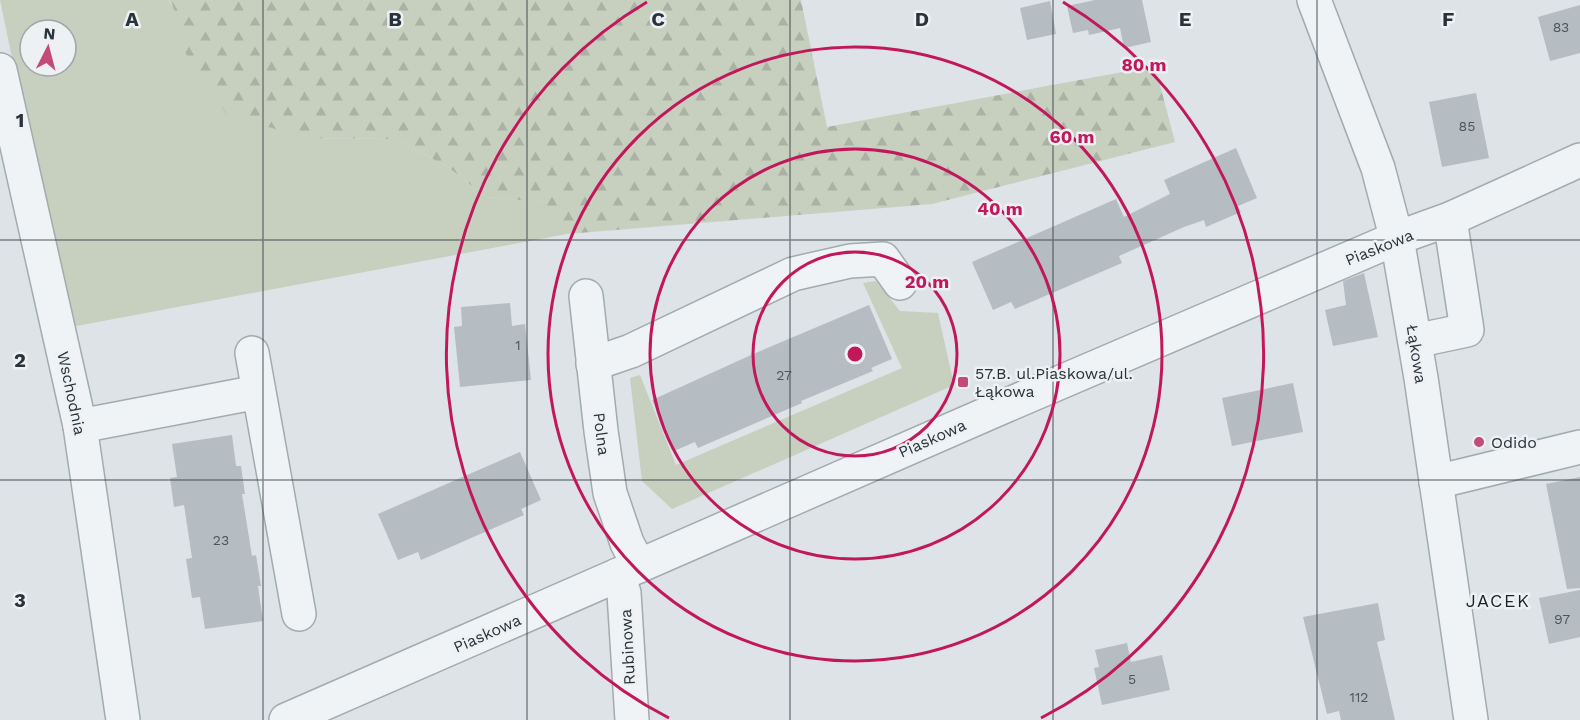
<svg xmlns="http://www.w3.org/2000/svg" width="1580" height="720" viewBox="0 0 1580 720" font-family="'Work Sans',sans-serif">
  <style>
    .grass { fill: #c7cfbf; fill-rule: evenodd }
    .forest { fill: url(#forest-firs) }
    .building { fill: #b5bdc2 }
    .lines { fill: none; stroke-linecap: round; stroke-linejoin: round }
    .minor-casing { stroke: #a3abaf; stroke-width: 36 }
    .minor { stroke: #f0f3f5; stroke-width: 33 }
    .grid { fill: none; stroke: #28333b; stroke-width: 1.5; stroke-opacity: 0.55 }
    .ring { fill: none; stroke: #c2185b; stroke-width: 3 }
    .poi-dot { fill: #c34b77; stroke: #edf1f4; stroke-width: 2 }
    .labels { text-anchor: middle; stroke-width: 5; stroke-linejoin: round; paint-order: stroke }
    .number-label { font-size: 14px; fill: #4b565d }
    .street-label { font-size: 16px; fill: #28333b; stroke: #edf1f4 }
    .poi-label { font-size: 16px; fill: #28333b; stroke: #edf1f4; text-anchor: start }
    .neighbourhood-label { font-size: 18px; letter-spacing: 1.5px; fill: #1a242c; stroke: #edf1f4 }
    .grid-label { font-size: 20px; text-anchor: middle; font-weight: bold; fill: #28333b; stroke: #edf1f4; stroke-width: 5; stroke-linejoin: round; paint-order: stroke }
    .centre { fill: #c2185b; stroke: #edf1f4; stroke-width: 3 }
    .ring-label { font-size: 18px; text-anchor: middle; font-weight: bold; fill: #c2185b; stroke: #edf1f4; stroke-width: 5; stroke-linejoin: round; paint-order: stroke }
  </style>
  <defs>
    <pattern id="forest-firs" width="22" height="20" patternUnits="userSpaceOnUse" patternTransform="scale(1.5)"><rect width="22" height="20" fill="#c7cfbf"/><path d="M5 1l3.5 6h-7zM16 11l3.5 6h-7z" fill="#abb2a5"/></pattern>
  </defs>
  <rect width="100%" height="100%" fill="#dde3e6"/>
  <g class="grass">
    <path d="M0,0H168L306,138L395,139L448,167L486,197L545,202L567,234L71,327L52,250ZM30,30H66V66H30Z"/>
    <polygon points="876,281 900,311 938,313 954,385 672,509 642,481 630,378 640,375 676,465 902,368 863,283"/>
  </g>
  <polygon class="forest" points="168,0 801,0 827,127 1155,66 1175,142 932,204 567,234 544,202 486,197 448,167 395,139 306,138 227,115 186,54 172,3"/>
  <g class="building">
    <polygon points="1095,0 1142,0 1151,42 1124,48 1120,28 1089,35 1088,30 1073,33 1067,6"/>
    <polygon points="1050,1 1056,34 1027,40 1020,8"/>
    <polygon points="1580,5 1580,53 1550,61 1538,17"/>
    <polygon points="1476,93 1489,158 1442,167 1429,102"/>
    <polygon points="1236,148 1257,198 1238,206 1241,212 1206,227 1204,220 1184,227 1119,256 1122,263 1015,309 1011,302 993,310 972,262 1116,199 1124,217 1170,194 1164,180"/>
    <polygon points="1364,273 1378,337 1333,346 1325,310 1346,305 1343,281"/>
    <polygon points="510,303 512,326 525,324 531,380 460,387 454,327 462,326 461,307"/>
    <polygon points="869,305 892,359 871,368 873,371 801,401 802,403 728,435 698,448 695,442 674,451 652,400 751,355"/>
    <polygon points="1293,383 1303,432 1232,446 1222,398"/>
    <polygon points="232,435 236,466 241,466 245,494 242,494 252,556 256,555 261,586 258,586 263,621 205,629 200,597 192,598 186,559 192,558 184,505 174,507 170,478 177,477 172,444"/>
    <polygon points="520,452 541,500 521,509 524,515 421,560 418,552 398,560 378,514"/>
    <polygon points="1580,477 1580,588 1567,589 1546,484"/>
    <polygon points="1580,590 1580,637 1549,644 1539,598"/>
    <polygon points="1378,603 1385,640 1377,642 1395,720 1341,720 1339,711 1327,714 1303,617"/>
    <polygon points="1127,643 1131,662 1162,655 1170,690 1102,705 1094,668 1099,667 1095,650"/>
  </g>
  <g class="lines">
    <defs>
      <g id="minor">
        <polyline points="1314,0 1378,168 1398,244 1421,378 1471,720"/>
        <polyline points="0,70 80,426 123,720"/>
        <polyline points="586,296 601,431 610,493 627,543 639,566"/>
        <polyline points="1415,341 1467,330 1450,219"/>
        <polyline points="252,353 299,614"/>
        <polyline points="593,364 631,351 793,274 850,261 883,259 900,283"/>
        <polyline points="80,426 258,392"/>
        <polyline points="1436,482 1580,447"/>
        <polyline points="618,575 624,593 632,720"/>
        <polyline points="286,720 1005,406 1397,238 1450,219 1580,160"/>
      </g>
    </defs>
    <use href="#minor" class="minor-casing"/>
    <use href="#minor" class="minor"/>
  </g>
  <path class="grid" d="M263,0V720M527,0V720M790,0V720M1053,0V720M1317,0V720M0,240H1580M0,480H1580"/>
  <g class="ring">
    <circle cx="855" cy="354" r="102"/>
    <circle cx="855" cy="354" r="205"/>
    <circle cx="855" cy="354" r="307"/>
    <path d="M669 718A409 409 0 0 1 647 2M1063 2A409 409 0 0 1 1041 718"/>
  </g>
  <g class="poi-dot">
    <rect x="957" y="376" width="12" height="12" rx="3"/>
    <circle cx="1479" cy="442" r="6"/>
  </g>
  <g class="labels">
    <g class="number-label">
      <text x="1561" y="32">83</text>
      <text x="1467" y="131">85</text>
      <text x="518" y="350">1</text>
      <text x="784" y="380">27</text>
      <text x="221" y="545">23</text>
      <text x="1562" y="624">97</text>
      <text x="1132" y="684">5</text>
      <text x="1359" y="702">112</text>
    </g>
    <g class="street-label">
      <text transform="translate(1379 247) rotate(-22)" y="6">Piaskowa</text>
      <text transform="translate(1417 354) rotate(81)" y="6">Łąkowa</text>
      <text transform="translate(72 393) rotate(78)" y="6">Wschodnia</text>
      <text transform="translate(602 434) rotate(83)" y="6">Polna</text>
      <text transform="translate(932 438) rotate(-24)" y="6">Piaskowa</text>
      <text transform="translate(487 633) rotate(-24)" y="6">Piaskowa</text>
      <text transform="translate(627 647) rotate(-93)" y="6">Rubinowa</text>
    </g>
    <g class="poi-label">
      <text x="975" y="379">57.B. ul.Piaskowa/ul.<tspan x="975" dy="18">Łąkowa</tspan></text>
      <text x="1491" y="448">Odido</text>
    </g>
    <g class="neighbourhood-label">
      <text x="1498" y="607">JACEK</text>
    </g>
  </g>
  <g class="grid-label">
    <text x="132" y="26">A</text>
    <text x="395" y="26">B</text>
    <text x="658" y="26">C</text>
    <text x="922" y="26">D</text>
    <text x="1185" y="26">E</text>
    <text x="1448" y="26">F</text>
    <text x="20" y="127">1</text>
    <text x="20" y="367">2</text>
    <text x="20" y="607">3</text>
  </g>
  <circle cx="855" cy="354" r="9" class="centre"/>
  <g class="ring-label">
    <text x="1144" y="71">80 m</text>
    <text x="1072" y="143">60 m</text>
    <text x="1000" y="215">40 m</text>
    <text x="927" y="288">20 m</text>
  </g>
  <g transform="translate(48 48) rotate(6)"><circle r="28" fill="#edf1f4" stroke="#9ea5aa" stroke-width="1.5"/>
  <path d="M0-4.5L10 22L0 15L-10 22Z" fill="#c34b77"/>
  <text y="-9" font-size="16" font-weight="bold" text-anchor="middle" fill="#28333b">N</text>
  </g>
</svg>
